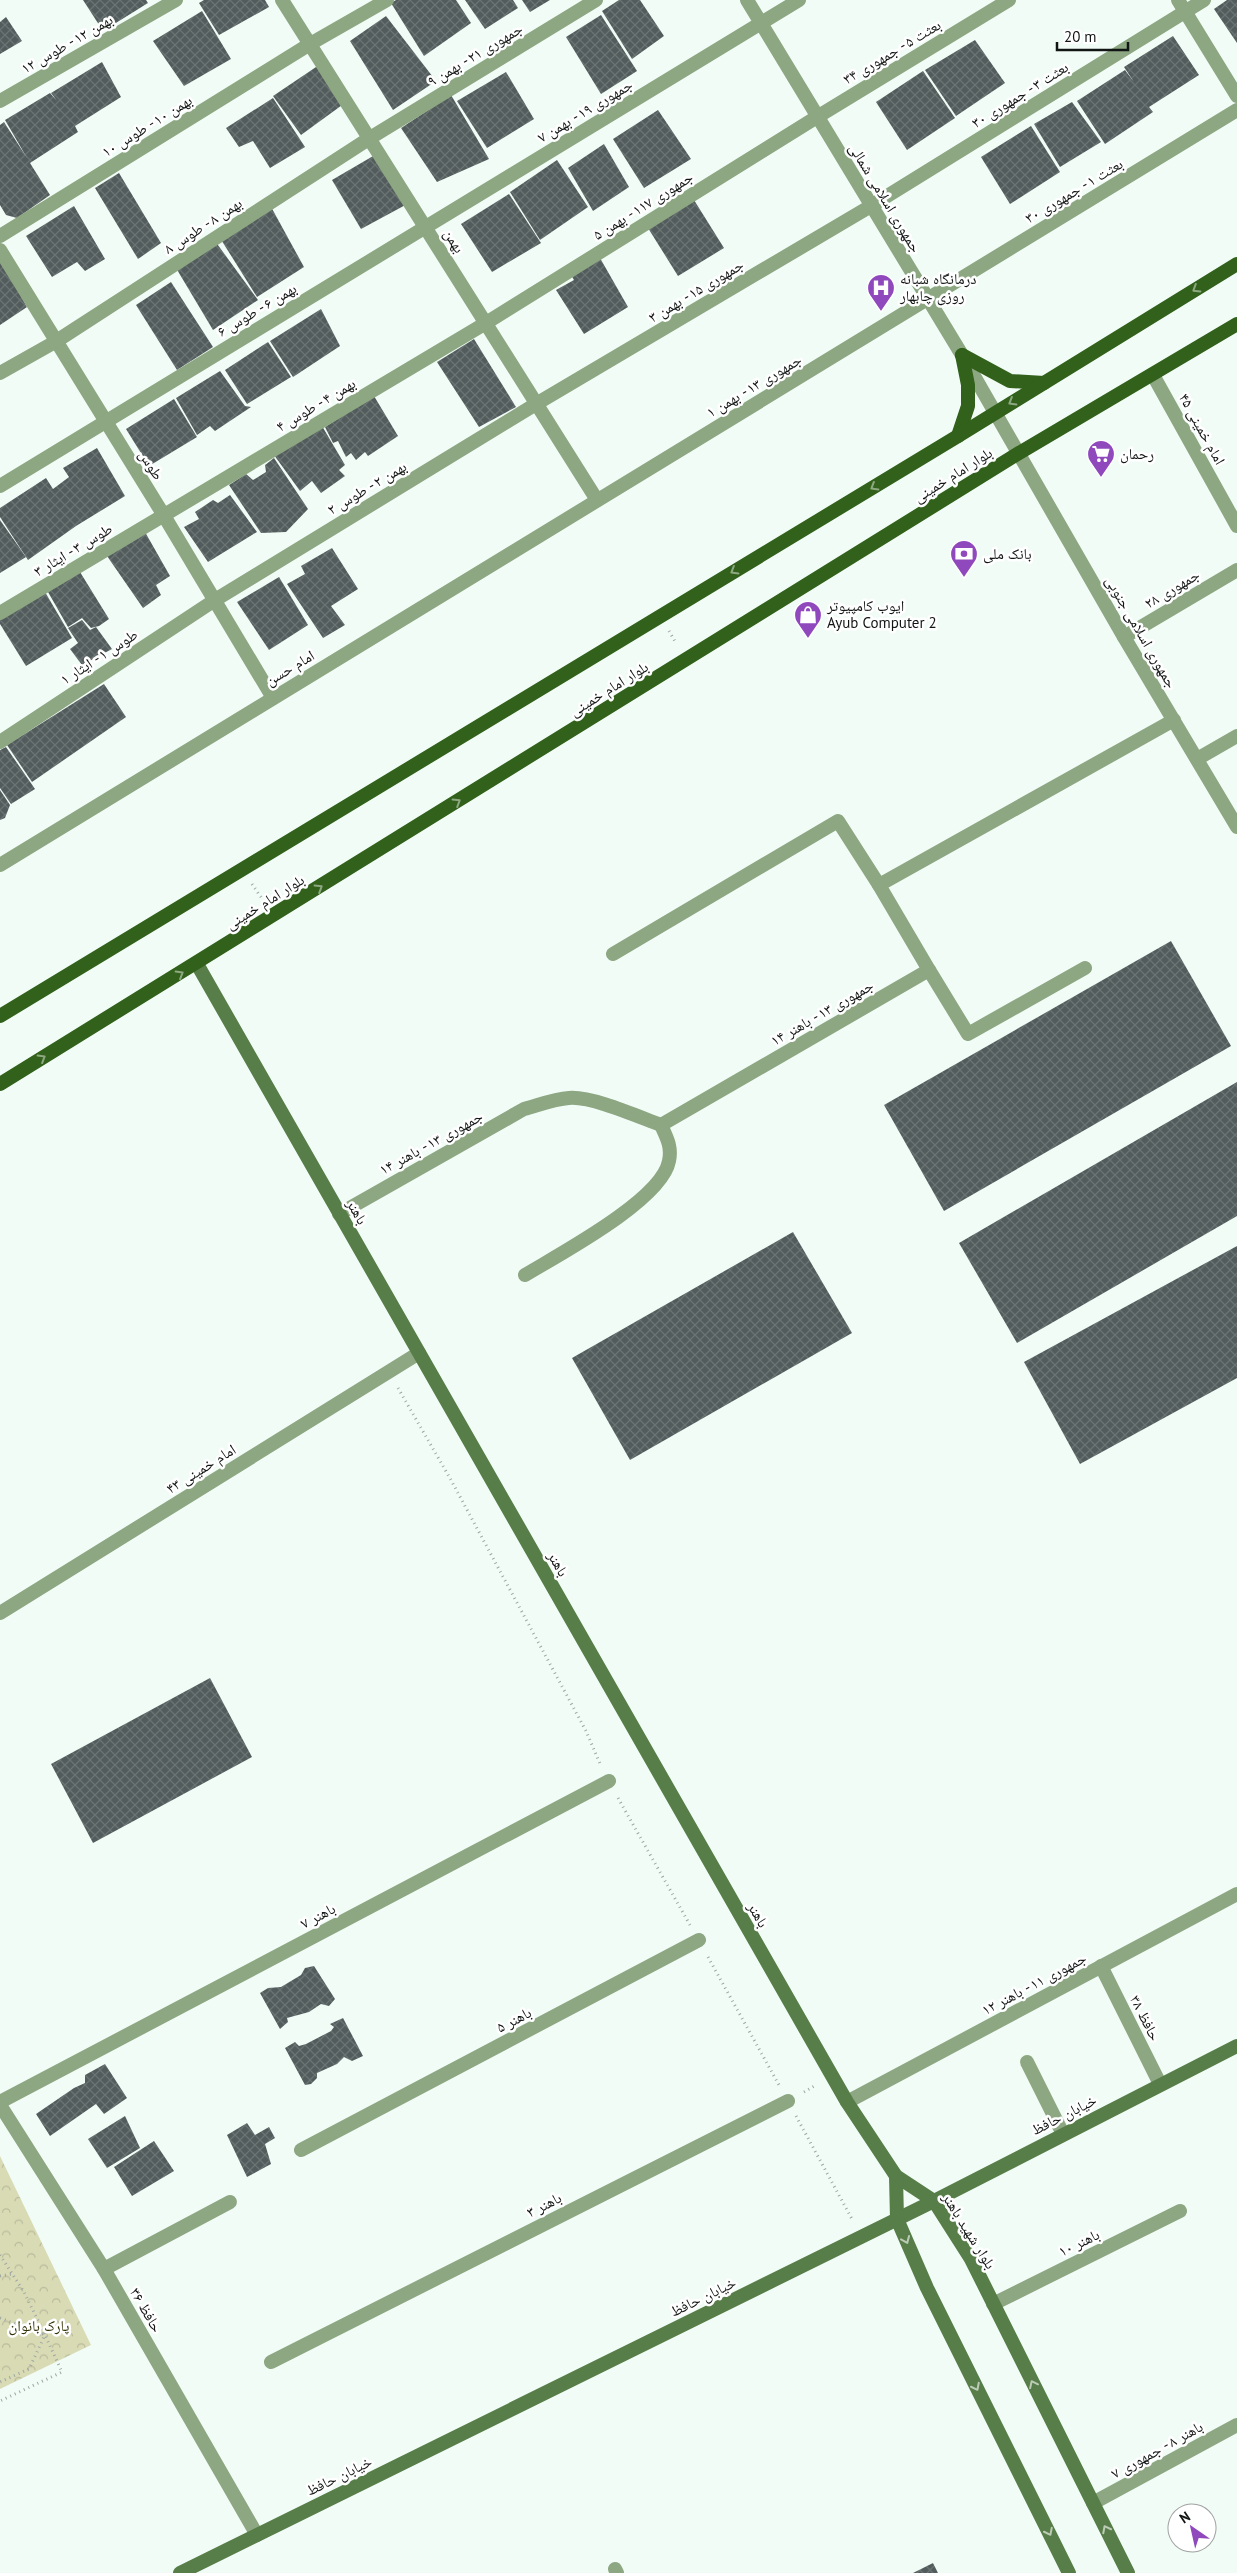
<svg xmlns="http://www.w3.org/2000/svg" width="1237" height="2573" viewBox="0 0 1237 2573" font-family="'PT Sans','Noto Naskh Arabic',sans-serif">
  <style>
    .park { fill: url(#park-crowns) }
    .building { fill: url(#building-cross-hatch) }
    .lines { fill: none; stroke-linecap: round; stroke-linejoin: round }
    .path { stroke: #9ea6a2; stroke-width: 3; stroke-dasharray: 1 4; stroke-linecap: butt }
    .minor { stroke: #8ca782; stroke-width: 14 }
    .tertiary { stroke: #8ca782; stroke-width: 14 }
    .secondary { stroke: #577e48; stroke-width: 14 }
    .primary { stroke: #31611a; stroke-width: 14 }
    .oneway { stroke: #8ea881 }
    .oneway2 { stroke: #bccbb6 }
    .labels { text-anchor: middle; stroke-width: 5; stroke-linejoin: round; paint-order: stroke }
    .street-label { font-size: 15px; fill: #111513; stroke: #fff }
    .poi-label { font-size: 15px; fill: #111513; stroke: #fff; text-anchor: start }
    .park-label { font-size: 15px; fill: #323104; stroke: #fff }
  </style>
  <defs>
    <pattern id="park-crowns" width="20" height="18" patternUnits="userSpaceOnUse" patternTransform="scale(1.25)"><rect width="20" height="18" fill="#d9dbb5"/><path d="M2 6a3 3 0 1 1 6 0M12 15a3 3 0 1 1 6 0" fill="none" stroke="#b9bb9b"/></pattern>
    <pattern id="building-cross-hatch" width="8" height="8" patternUnits="userSpaceOnUse" patternTransform="scale(1.25)"><rect width="8" height="8" fill="#525c5c"/><path d="M0 0l8 8M0 8l8-8" fill="none" stroke="#6c7373"/></pattern>
  </defs>
  <rect width="100%" height="100%" fill="#f2fcf7"/>
  <polygon class="park" points="0,2156 91,2345 0,2389"/>
  <g class="building">
    <polygon points="83,0 146,0 148,3 103,31"/>
    <polygon points="204,0 265,0 269,7 219,35 199,3"/>
    <polygon points="396,0 456,0 471,23 424,56 391,3"/>
    <polygon points="465,0 513,0 518,8 485,29"/>
    <polygon points="522,0 550,0 530,12"/>
    <polygon points="619,0 640,0 664,36 632,59 602,11"/>
    <polygon points="1227,0 1237,0 1237,43 1214,9"/>
    <polygon points="202,11 231,59 184,86 153,41"/>
    <polygon points="601,15 637,71 601,94 566,37"/>
    <polygon points="386,16 436,81 393,110 350,41"/>
    <polygon points="6,17 22,41 0,54 0,22"/>
    <polygon points="1173,36 1199,75 1149,107 1153,112 1105,144 1077,101 1125,70 1134,82 1124,67"/>
    <polygon points="975,40 1005,83 956,116 925,70"/>
    <polygon points="102,62 121,97 75,126 78,132 30,163 50,195 17,218 6,215 0,205 0,125 4,122 27,158 5,120 50,93 57,101 51,93"/>
    <polygon points="322,63 349,100 301,135 273,96"/>
    <polygon points="923,71 955,118 907,150 876,102"/>
    <polygon points="506,72 534,119 487,148 457,101"/>
    <polygon points="451,95 489,159 437,182 401,128"/>
    <polygon points="273,98 305,147 270,168 253,141 239,147 226,128"/>
    <polygon points="1072,102 1101,142 1060,167 1034,124"/>
    <polygon points="658,110 691,159 644,188 613,139"/>
    <polygon points="1031,126 1060,172 1010,204 981,157"/>
    <polygon points="604,144 629,187 593,211 568,168"/>
    <polygon points="380,152 411,202 361,229 332,180"/>
    <polygon points="557,160 588,207 540,240 510,192"/>
    <polygon points="119,173 161,243 138,259 95,188"/>
    <polygon points="509,194 541,243 492,272 461,224"/>
    <polygon points="694,200 724,248 678,276 648,228"/>
    <polygon points="270,205 304,267 257,297 220,238"/>
    <polygon points="74,206 105,259 85,271 77,262 52,277 26,236"/>
    <polygon points="215,241 258,300 213,330 176,268"/>
    <polygon points="600,258 628,307 584,334 556,290 574,280 571,275"/>
    <polygon points="0,259 27,307 0,325"/>
    <polygon points="171,282 213,347 177,370 136,305"/>
    <polygon points="321,309 340,346 293,377 270,341"/>
    <polygon points="474,339 516,407 479,427 437,362"/>
    <polygon points="268,342 291,377 247,404 225,370"/>
    <polygon points="220,371 245,406 251,407 215,431 210,426 197,435 176,398"/>
    <polygon points="374,396 398,436 368,456 365,452 356,460 351,453 346,457 338,441 333,443 325,427"/>
    <polygon points="174,399 197,437 149,466 126,429"/>
    <polygon points="322,426 345,465 339,470 345,476 321,493 312,481 300,491 274,455"/>
    <polygon points="97,448 125,496 76,526 28,560 0,517 0,508 46,478 53,489 69,477 63,468"/>
    <polygon points="274,458 308,509 286,532 261,533 229,485 246,474 253,480 266,472 265,465"/>
    <polygon points="230,495 257,532 208,562 184,527 199,519 195,512 213,500 218,503"/>
    <polygon points="0,520 26,557 0,573"/>
    <polygon points="145,532 170,576 156,585 161,595 143,608 107,556"/>
    <polygon points="332,548 358,589 331,606 345,625 323,638 287,584 305,574 301,566"/>
    <polygon points="80,572 109,619 99,626 91,628 82,618 68,627 48,592"/>
    <polygon points="279,577 308,625 269,650 237,602"/>
    <polygon points="45,592 72,638 26,666 0,624 0,620"/>
    <polygon points="82,620 90,630 96,627 112,649 82,665 70,649 78,643 68,628"/>
    <polygon points="104,684 126,717 32,782 7,745"/>
    <polygon points="6,747 35,789 11,804 0,788 0,750"/>
    <polygon points="0,790 10,805 5,818 0,820"/>
    <polygon points="1171,941 1231,1046 944,1211 884,1105"/>
    <polygon points="1237,1082 1237,1216 1017,1343 959,1243"/>
    <polygon points="793,1232 852,1333 630,1460 572,1358"/>
    <polygon points="1237,1246 1237,1378 1080,1464 1024,1362"/>
    <polygon points="210,1678 252,1757 93,1843 51,1764"/>
    <polygon points="314,1966 335,1999 329,2006 321,2004 309,2012 287,2018 288,2022 280,2029 260,1993 268,1988 281,1987 301,1975 305,1968"/>
    <polygon points="343,2018 363,2056 352,2061 344,2057 337,2064 317,2073 317,2078 311,2084 305,2085 285,2048 295,2042 299,2046 306,2044 331,2031 334,2027 330,2024"/>
    <polygon points="105,2064 127,2098 104,2114 96,2104 50,2136 36,2114 74,2088 85,2083 85,2075"/>
    <polygon points="125,2116 140,2148 107,2168 88,2139"/>
    <polygon points="247,2123 255,2135 269,2127 275,2138 265,2144 271,2164 247,2177 227,2135"/>
    <polygon points="154,2141 174,2171 132,2196 114,2167"/>
    <polygon points="933,2563 938,2573 913,2573"/>
  </g>
  <g class="lines">
    <g class="path">
      <polyline points="669,631 676,643"/>
      <polyline points="252,884 263,900"/>
      <polyline points="398,1388 451,1480 586,1731 601,1766"/>
      <polyline points="618,1798 690,1925"/>
      <polyline points="708,1957 779,2085"/>
      <polyline points="804,2092 816,2085"/>
      <polyline points="796,2116 853,2221"/>
      <polyline points="0,2255 24,2292 45,2335 29,2369 0,2382"/>
      <polyline points="0,2276 12,2274"/>
      <polyline points="0,2318 45,2335 62,2372 0,2401"/>
    </g>
    <g class="minor">
      <polyline points="282,0 597,500"/>
      <polyline points="1178,0 1237,96"/>
      <polyline points="0,101 176,0"/>
      <polyline points="0,236 310,44 387,0"/>
      <polyline points="0,250 163,514 273,698"/>
      <polyline points="0,373 55,342 370,138 596,0"/>
      <polyline points="1153,375 1237,526"/>
      <polyline points="0,486 799,0"/>
      <polyline points="0,613 486,323 817,117 1009,0"/>
      <polyline points="1124,637 1237,570"/>
      <polyline points="0,742 215,600 536,404 871,206 1204,0"/>
      <polyline points="1197,759 1237,736"/>
      <polyline points="0,865 1237,110"/>
      <polyline points="613,954 838,821 879,885"/>
      <polyline points="929,970 968,1034 1085,968"/>
      <path d="M339,1214L524,1109C539,1105 554,1099 569,1098C592,1096 639,1117 661,1125L929,970L879,885L1174,720"/>
      <path d="M525,1275C558,1255 662,1200 669,1161C672,1147 667,1138 661,1125"/>
      <polyline points="0,1613 419,1353"/>
      <polyline points="1101,1966 1160,2084"/>
      <polyline points="1027,2062 1063,2134"/>
      <polyline points="0,2102 609,1781"/>
      <polyline points="847,2102 1237,1894"/>
      <polyline points="0,2105 104,2269 257,2535"/>
      <polyline points="301,2150 699,1940"/>
      <polyline points="104,2269 230,2202"/>
      <polyline points="993,2304 1180,2211"/>
      <polyline points="271,2362 788,2101"/>
      <polyline points="1093,2503 1237,2425"/>
      <polyline points="615,2569 617,2573"/>
    </g>
    <polyline class="tertiary" points="747,0 962,355 1124,637 1237,827"/>
    <g class="secondary">
      <polyline points="197,964 847,2102 896,2176 934,2201 971,2259 1128,2573"/>
      <polyline points="896,2176 897,2219 927,2288 1069,2573"/>
      <polyline points="180,2573 934,2201 1237,2046"/>
    </g>
    <g class="primary">
      <polyline points="962,355 1010,381 1044,383"/>
      <polyline points="958,436 968,406 968,385 962,355"/>
      <polyline points="0,1016 958,436 1237,264"/>
      <polyline points="0,1084 1019,453 1237,324"/>
    </g>
  </g>
  <defs><path id="oneway-chevron" d="M-2-3.5L2.5 0L-2 3.5" fill="none" stroke-width="1.6" stroke-linecap="round" stroke-linejoin="round" transform="scale(1.25)"/></defs>
  <g class="oneway">
    <use href="#oneway-chevron" transform="translate(1196 289) rotate(148)"/>
    <use href="#oneway-chevron" transform="translate(1012 402) rotate(149)"/>
    <use href="#oneway-chevron" transform="translate(874 487) rotate(149)"/>
    <use href="#oneway-chevron" transform="translate(734 571) rotate(149)"/>
    <use href="#oneway-chevron" transform="translate(457 802) rotate(-32)"/>
    <use href="#oneway-chevron" transform="translate(319 888) rotate(-32)"/>
    <use href="#oneway-chevron" transform="translate(180 974) rotate(-31)"/>
    <use href="#oneway-chevron" transform="translate(42 1058) rotate(-31)"/>
  </g>
  <g class="oneway2">
    <use href="#oneway-chevron" transform="translate(906 2240) rotate(67)"/>
    <use href="#oneway-chevron" transform="translate(1033 2384) rotate(-116)"/>
    <use href="#oneway-chevron" transform="translate(976 2387) rotate(63)"/>
    <use href="#oneway-chevron" transform="translate(1106 2529) rotate(-117)"/>
    <use href="#oneway-chevron" transform="translate(1049 2532) rotate(63)"/>
  </g>
  <defs>
    <symbol id="hospital-pin" viewBox="-11 -11 22 30"><path d="M0 17L-7.5 6A9.5 9.5 0 1 1 7.5 6Z" fill="#8f49bc" stroke="#fff"/><path d="M-5-5h3v3.5h4V-5h3V5h-3V1.5h-4V5h-3Z" fill="#fff"/></symbol>
    <symbol id="supermarket-pin" viewBox="-11 -11 22 30"><path d="M0 17L-7.5 6A9.5 9.5 0 1 1 7.5 6Z" fill="#8f49bc" stroke="#fff"/><path d="M-6-5.5h2.5l.6 2H6L4.5 2H-2.5L-4.4-4H-6ZM-1.5 3.2a1.3 1.3 0 1 0 .1 0ZM3 3.2a1.3 1.3 0 1 0 .1 0Z" fill="#fff"/></symbol>
    <symbol id="bank-pin" viewBox="-11 -11 22 30"><path d="M0 17L-7.5 6A9.5 9.5 0 1 1 7.5 6Z" fill="#8f49bc" stroke="#fff"/><path d="M-6-4H6V4H-6ZM0-2.3a2.3 2.3 0 1 0 0 4.6a2.3 2.3 0 1 0 0-4.6Z" fill="#fff"/></symbol>
    <symbol id="shop-pin" viewBox="-11 -11 22 30"><path d="M0 17L-7.5 6A9.5 9.5 0 1 1 7.5 6Z" fill="#8f49bc" stroke="#fff"/><path d="M-5-2.5h2.3a2.7 3.5 0 0 1 5.4 0H5L5.5 6h-11ZM-1.5-2.5h3a1.5 2.3 0 0 0-3 0Z" fill="#fff"/></symbol>
  </defs>
  <g fill-rule="evenodd">
    <use href="#hospital-pin" x="865" y="272" width="32" height="43"/>
    <use href="#supermarket-pin" x="1085" y="438" width="32" height="43"/>
    <use href="#bank-pin" x="948" y="538" width="32" height="43"/>
    <use href="#shop-pin" x="792" y="599" width="32" height="43"/>
  </g>
  <g class="labels">
    <g class="street-label">
      <text transform="translate(67 44) rotate(-30)" y="5">بهمن ۱۲ - طوس ۱۲</text>
      <text transform="translate(892 52) rotate(-31)" y="5">بعثت ۵ - جمهوری ۳۴</text>
      <text transform="translate(475 55) rotate(-31)" y="5">جمهوری ۲۱ - بهمن ۹</text>
      <text transform="translate(1020 95) rotate(-32)" y="5">بعثت ۳ - جمهوری ۳۰</text>
      <text transform="translate(585 111) rotate(-31)" y="5">جمهوری ۱۹ - بهمن ۷</text>
      <text transform="translate(147 126) rotate(-32)" y="5">بهمن ۱۰ - طوس ۱۰</text>
      <text transform="translate(1074 191) rotate(-31)" y="5">بعثت ۱ - جمهوری ۳۰</text>
      <text transform="translate(885 198) rotate(59)" y="5">جمهوری اسلامی شمالی</text>
      <text transform="translate(643 206) rotate(-32)" y="5">جمهوری ۱۱۷ - بهمن ۵</text>
      <text transform="translate(203 226) rotate(-33)" y="5">بهمن ۸ - طوس ۸</text>
      <text transform="translate(454 241) rotate(58)" y="5">بهمن</text>
      <text transform="translate(696 291) rotate(-31)" y="5">جمهوری ۱۵ - بهمن ۳</text>
      <text transform="translate(257 310) rotate(-31)" y="5">بهمن ۶ - طوس ۶</text>
      <text transform="translate(754 386) rotate(-31)" y="5">جمهوری ۱۳ - بهمن ۱</text>
      <text transform="translate(316 405) rotate(-31)" y="5">بهمن ۴ - طوس ۴</text>
      <text transform="translate(1202 429) rotate(61)" y="5">امام خمینی ۴۵</text>
      <text transform="translate(151 465) rotate(58)" y="5">طوس</text>
      <text transform="translate(953 475) rotate(-32)" y="5">بلوار امام خمینی</text>
      <text transform="translate(367 488) rotate(-31)" y="5">بهمن ۲ - طوس ۲</text>
      <text transform="translate(73 550) rotate(-31)" y="5">طوس ۳ - ایثار ۳</text>
      <text transform="translate(1172 589) rotate(-31)" y="5">جمهوری ۲۸</text>
      <text transform="translate(1141 632) rotate(60)" y="5">جمهوری اسلامی جنوبی</text>
      <text transform="translate(99 657) rotate(-33)" y="5">طوس ۱ - ایثار ۱</text>
      <text transform="translate(290 668) rotate(-31)" y="5">امام حسن</text>
      <text transform="translate(609 689) rotate(-32)" y="5">بلوار امام خمینی</text>
      <text transform="translate(265 902) rotate(-32)" y="5">بلوار امام خمینی</text>
      <text transform="translate(822 1013) rotate(-30)" y="5">جمهوری ۱۳ - باهنر ۱۴</text>
      <text transform="translate(431 1143) rotate(-29)" y="5">جمهوری ۱۳ - باهنر ۱۴</text>
      <text transform="translate(357 1212) rotate(60)" y="5">باهنر</text>
      <text transform="translate(201 1469) rotate(-32)" y="5">امام خمینی ۴۳</text>
      <text transform="translate(558 1564) rotate(60)" y="5">باهنر</text>
      <text transform="translate(758 1915) rotate(60)" y="5">باهنر</text>
      <text transform="translate(318 1916) rotate(-28)" y="5">باهنر ۷</text>
      <text transform="translate(1034 1984) rotate(-28)" y="5">جمهوری ۱۱ - باهنر ۱۲</text>
      <text transform="translate(1145 2018) rotate(63)" y="5">حافظ ۳۸</text>
      <text transform="translate(514 2020) rotate(-28)" y="5">باهنر ۵</text>
      <text transform="translate(1064 2115) rotate(-27)" y="5">خیابان حافظ</text>
      <text transform="translate(544 2205) rotate(-27)" y="5">باهنر ۳</text>
      <text transform="translate(969 2231) rotate(58)" y="5">بلوار شهید باهنر</text>
      <text transform="translate(1079 2243) rotate(-26)" y="5">باهنر ۱۰</text>
      <text transform="translate(703 2297) rotate(-26)" y="5">خیابان حافظ</text>
      <text transform="translate(146 2310) rotate(60)" y="5">حافظ ۳۶</text>
      <text transform="translate(1157 2450) rotate(-29)" y="5">باهنر ۸ - جمهوری ۷</text>
      <text transform="translate(339 2476) rotate(-26)" y="5">خیابان حافظ</text>
    </g>
    <g class="poi-label">
      <text x="900" y="284">درمانگاه شبانه<tspan x="900" dy="17">روزی چابهار</tspan></text>
      <text x="1120" y="459">رحمان</text>
      <text x="983" y="559">بانک ملی</text>
      <text x="827" y="611">ایوب کامپیوتر<tspan x="827" dy="17">Ayub Computer 2</tspan></text>
    </g>
    <g class="park-label">
      <text x="39" y="2331">پارک بانوان</text>
    </g>
  </g>
  <g transform="translate(1192 2528) rotate(326)"><circle r="24" fill="#ffffff" stroke="#a0a1a1"/>
  <path d="M0-4L9 19L0 12L-9 19Z" fill="#8f49bc"/>
  <text y="-8" font-size="14" font-weight="bold" text-anchor="middle" fill="#111513">N</text>
  </g>
  <path d="M1057 42v8h71v-8" fill="none" stroke="#111513" stroke-width="2.5"/>
  <text x="1064" y="42" font-size="15" fill="#111513" stroke="#ffffff" stroke-width="4" paint-order="stroke">20 m</text>
</svg>
